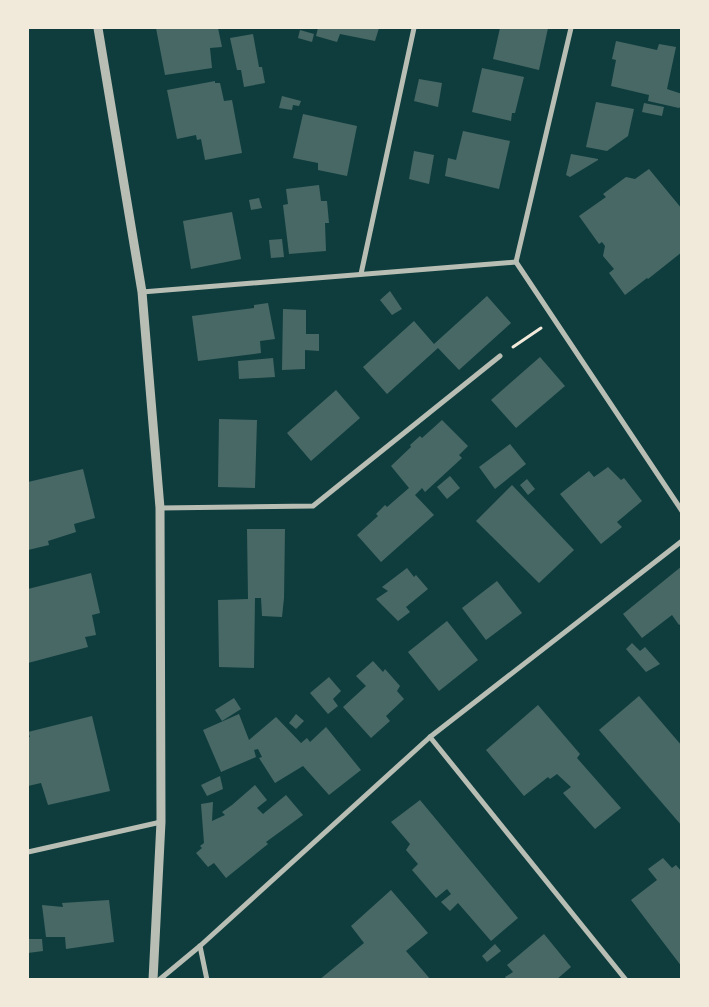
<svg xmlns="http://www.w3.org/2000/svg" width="709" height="1007" viewBox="0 0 709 1007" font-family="Overpass,sans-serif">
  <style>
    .building { fill: #486865 }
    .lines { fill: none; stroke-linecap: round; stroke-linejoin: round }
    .path { stroke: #f1e9da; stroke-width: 3 }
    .minor { stroke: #b8beb3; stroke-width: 5 }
    .tertiary { stroke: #b8beb3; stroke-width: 9 }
  </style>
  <rect width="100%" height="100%" fill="#0f3d3e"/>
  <g class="building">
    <polygon points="156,28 218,28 222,47 210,48 212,68 165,75"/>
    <polygon points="318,28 379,28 375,41 340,34 337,42 316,36"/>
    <polygon points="500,28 548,28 539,70 493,59"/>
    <polygon points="300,30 314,34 312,42 298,38"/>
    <polygon points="253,34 259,67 262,67 265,83 244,87 241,70 237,70 230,38"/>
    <polygon points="616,41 657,50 659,44 676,47 667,89 682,94 682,105 679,108 648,101 649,95 611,86 616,60 612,59"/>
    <polygon points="482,68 524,77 515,113 512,113 511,121 472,112"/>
    <polygon points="419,79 442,83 438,107 414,101"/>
    <polygon points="215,81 215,83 220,83 224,101 232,100 242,153 205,160 201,139 197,140 196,135 177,139 167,90"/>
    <polygon points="282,96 301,101 299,106 293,105 292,110 279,108"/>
    <polygon points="596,102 634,109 628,136 607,151 586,147"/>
    <polygon points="644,103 664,107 662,116 642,112"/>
    <polygon points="303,114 357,126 347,176 318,170 318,163 293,158"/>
    <polygon points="463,131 510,141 499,189 445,176 448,158 456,160"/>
    <polygon points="414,151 434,155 429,184 409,179"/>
    <polygon points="571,154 598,159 598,160 570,177 566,175"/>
    <polygon points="649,169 682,209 682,252 648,279 647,278 625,295 609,273 614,269 603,256 605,246 602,242 599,244 579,216 606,197 603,194 626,177 635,179"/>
    <polygon points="319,185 321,201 327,201 329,223 325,223 326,251 289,254 283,205 288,204 286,189"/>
    <polygon points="259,198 262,208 251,210 249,200"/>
    <polygon points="232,212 241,259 191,269 183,221"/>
    <polygon points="282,239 284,257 271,258 269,240"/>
    <polygon points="390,291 402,309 392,315 380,300"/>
    <polygon points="487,296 511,323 459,370 438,348 387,394 363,367 414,321 434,344"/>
    <polygon points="268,303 275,339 260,341 261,353 198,361 192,316 254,308 254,305"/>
    <polygon points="283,309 306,310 306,334 319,334 319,351 305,350 305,369 282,370"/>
    <polygon points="540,357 565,386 516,428 491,400"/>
    <polygon points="273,358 275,377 239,379 238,361"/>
    <polygon points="336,390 360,418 311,461 287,433"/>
    <polygon points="219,419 257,420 255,488 218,487"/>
    <polygon points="442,420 468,446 459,455 462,458 425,492 422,488 415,495 434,515 381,562 357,535 378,516 376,514 385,505 387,507 409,488 391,466 411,447 410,445 420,436 422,438"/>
    <polygon points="510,444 526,464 495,489 479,467"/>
    <polygon points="608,467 621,480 624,478 642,501 617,522 622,527 601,544 560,494 589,471 594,477"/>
    <polygon points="83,469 95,518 74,524 76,532 48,541 49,545 28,550 28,482"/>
    <polygon points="450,476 460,488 447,499 437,487"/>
    <polygon points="527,479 535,489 528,495 520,485"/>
    <polygon points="512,485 574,550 539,583 476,521"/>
    <polygon points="247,529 285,529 284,598 282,617 262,616 261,598 255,598 254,668 219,667 218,600 248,599"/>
    <polygon points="682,566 682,623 679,625 672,615 642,638 623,614"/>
    <polygon points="407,568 414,577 416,575 428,589 406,607 410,612 398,621 376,599 388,591 382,587"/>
    <polygon points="91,573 100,613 92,615 96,635 85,637 88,647 28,663 28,589"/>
    <polygon points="497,581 522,613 486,640 462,608"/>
    <polygon points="447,621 478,660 439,691 408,652"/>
    <polygon points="632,643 640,651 645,647 660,664 646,672 626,649"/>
    <polygon points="373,661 383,672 385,669 400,686 397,691 404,699 386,716 390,721 371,738 343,707 366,686 356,676"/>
    <polygon points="329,677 341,691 333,699 338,706 328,714 310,693"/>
    <polygon points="639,696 682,746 682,826 599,730"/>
    <polygon points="234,698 241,709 222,721 215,710"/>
    <polygon points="538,705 580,754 577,758 621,808 595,829 563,793 571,787 557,774 550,779 548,777 524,796 486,750"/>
    <polygon points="239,714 249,740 276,717 301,743 307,738 310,742 326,727 361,770 329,795 303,766 275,783 259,758 262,757 258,749 254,750 256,757 221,772 203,730"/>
    <polygon points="296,714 304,721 296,729 289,723"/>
    <polygon points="92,716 110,791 48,805 41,783 28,786 28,737 30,737 28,732"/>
    <polygon points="220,776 223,789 207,796 201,785"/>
    <polygon points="255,785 267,800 257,808 263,814 286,795 303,815 266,842 268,844 226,878 214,863 208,867 196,853 202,848 200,846 204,843 201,804 213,802 212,821 225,815 222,812 232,805"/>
    <polygon points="420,800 518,918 491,941 458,903 450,911 441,902 451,894 447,889 436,898 412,870 418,864 406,850 410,844 391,822"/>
    <polygon points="663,858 672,868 676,865 682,872 682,967 631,900 657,880 648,869"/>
    <polygon points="391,890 428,933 406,951 431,980 319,980 364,943 351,926"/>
    <polygon points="109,900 114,942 66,949 65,937 46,937 42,905 63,907 62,903"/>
    <polygon points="544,934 571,967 556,980 507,980 505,977 513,972 507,965"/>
    <polygon points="28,939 42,939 43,951 28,953"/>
    <polygon points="495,944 501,951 487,962 482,956"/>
  </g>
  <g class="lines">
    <polyline class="path" points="513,347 541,328"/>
    <g class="minor">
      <polyline points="516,262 571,28"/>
      <polyline points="361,274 414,28"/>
      <polyline points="142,292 516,262 682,511"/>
      <polyline points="160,508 313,506 500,356"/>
      <polyline points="430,737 626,980"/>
      <polyline points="28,852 161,822"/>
      <polyline points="200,946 207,980"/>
      <polyline points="159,980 200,946 430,737 682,541"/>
    </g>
    <polyline class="tertiary" points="98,28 142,292 160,508 161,822 153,980"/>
  </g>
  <rect width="709" height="1007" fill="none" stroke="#f1e9da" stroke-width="58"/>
</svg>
